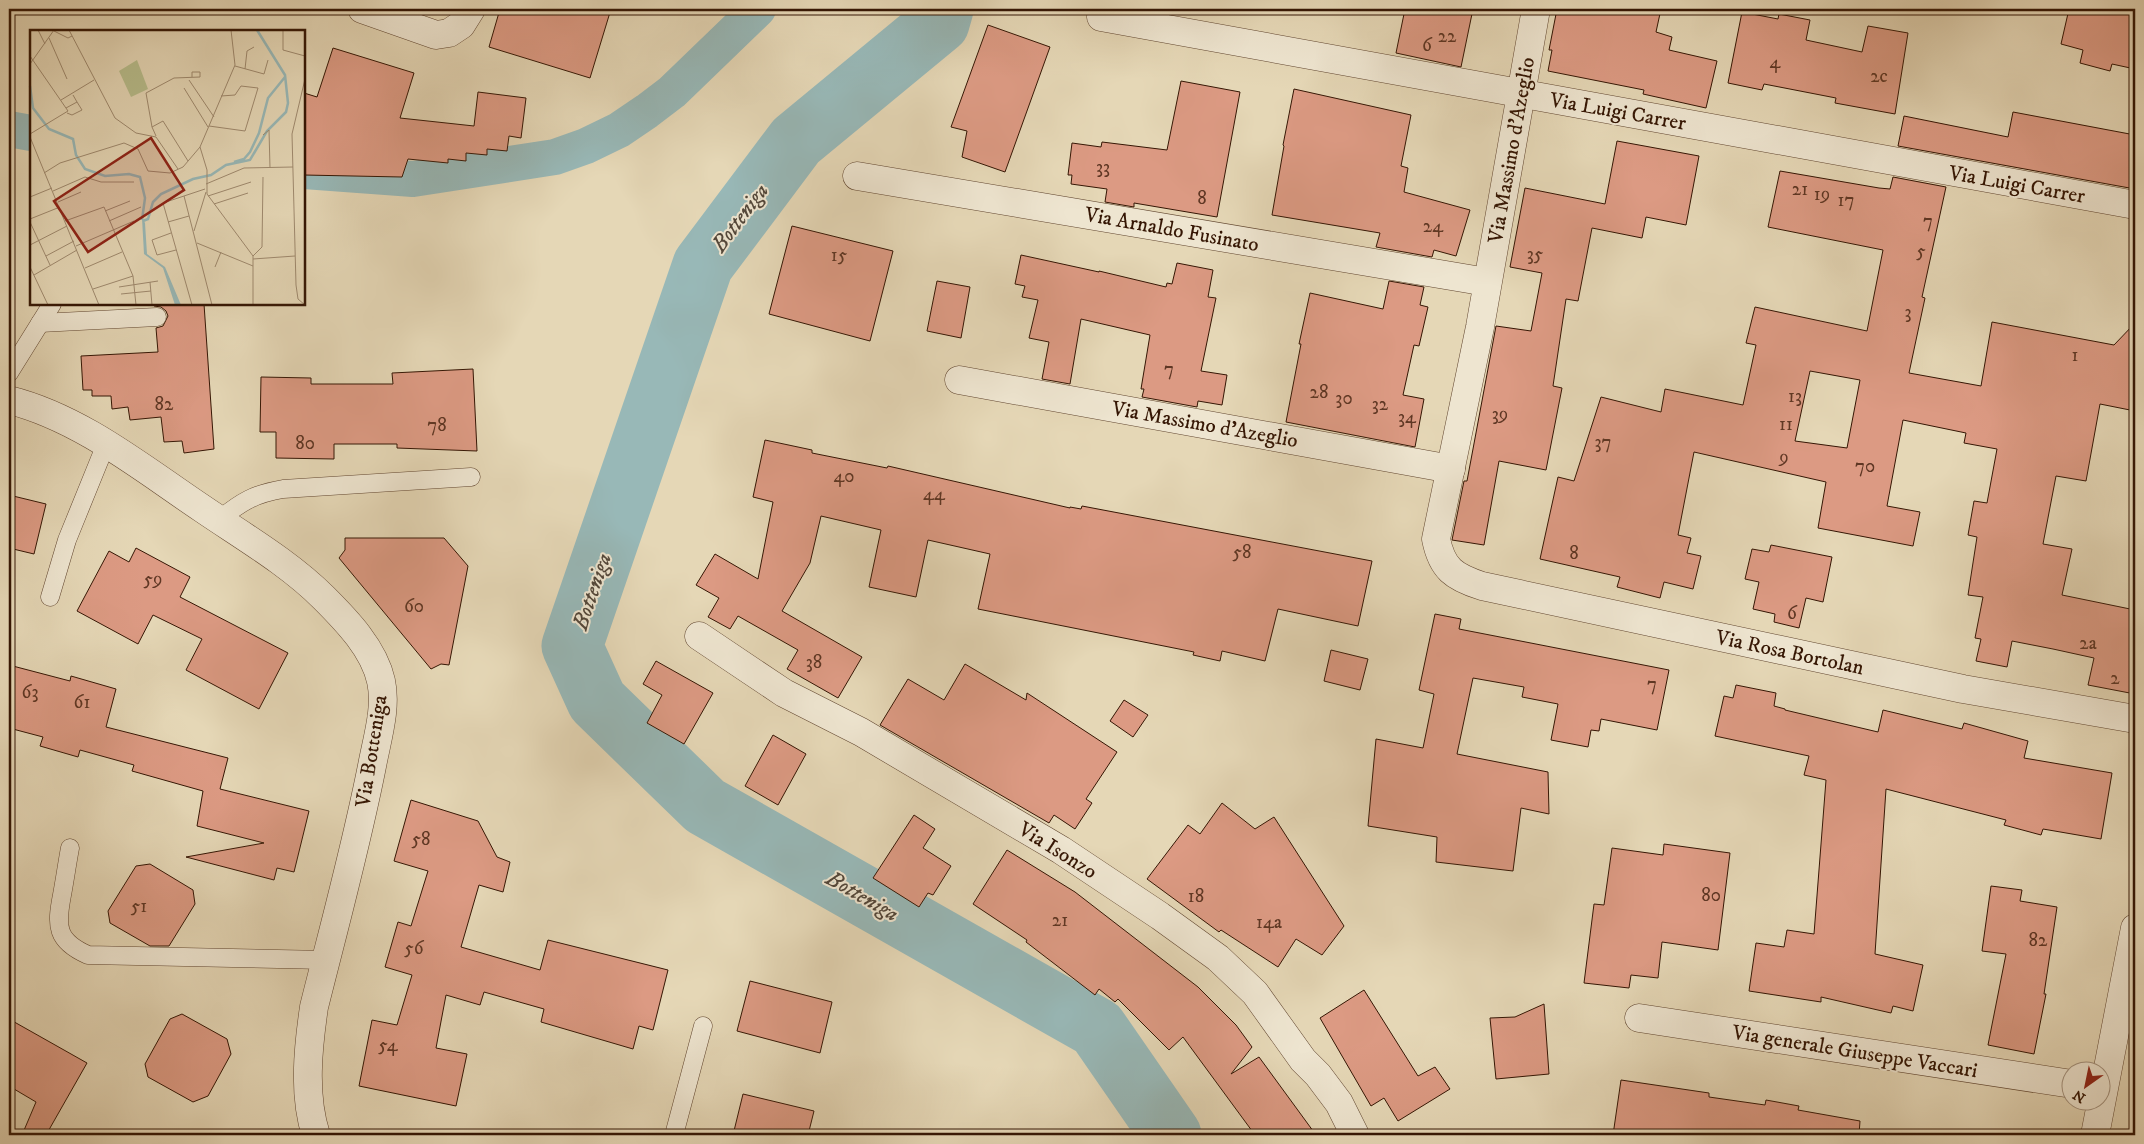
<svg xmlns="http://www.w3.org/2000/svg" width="2144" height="1144" viewBox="0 0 2144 1144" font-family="'IM FELL DW Pica',serif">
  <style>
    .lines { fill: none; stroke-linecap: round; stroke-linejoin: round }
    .canal { stroke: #98b8b7; stroke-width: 36 }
    .river { stroke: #98b8b7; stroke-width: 61 }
    .building { fill: #dc9a83; stroke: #351604; fill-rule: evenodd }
    .service-casing { stroke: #614630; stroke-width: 19 }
    .minor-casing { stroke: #614630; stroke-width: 29 }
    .tertiary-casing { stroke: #614630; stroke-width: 29 }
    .service { stroke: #eee5d0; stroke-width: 18 }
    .minor { stroke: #eee5d0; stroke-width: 28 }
    .tertiary { stroke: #eee5d0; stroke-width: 28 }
    .labels { text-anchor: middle; stroke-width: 4; stroke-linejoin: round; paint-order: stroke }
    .number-label { font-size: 19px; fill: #5f3724 }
    .street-label { font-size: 21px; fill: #351604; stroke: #eee5d0 }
    .water-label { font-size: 22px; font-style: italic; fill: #53473a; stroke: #eee5d0 }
    .inset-river { fill: none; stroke: #98b8b7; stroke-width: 2.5 }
    .inset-road { fill: none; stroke: #9f8a6f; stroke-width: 1 }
    .view { fill: #8f2418; fill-opacity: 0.15; stroke: #8f2418; stroke-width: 2.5 }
    .inset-edge { fill: none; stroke: #351604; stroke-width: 2.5 }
  </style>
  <rect width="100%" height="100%" fill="#e5d7b6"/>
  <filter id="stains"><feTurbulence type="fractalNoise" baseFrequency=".004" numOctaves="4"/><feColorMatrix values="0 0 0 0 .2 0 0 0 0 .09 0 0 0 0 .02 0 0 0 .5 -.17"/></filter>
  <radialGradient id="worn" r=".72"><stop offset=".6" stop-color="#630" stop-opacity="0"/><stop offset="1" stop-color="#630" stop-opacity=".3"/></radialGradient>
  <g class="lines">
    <g class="canal">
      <polyline points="9,129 31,133"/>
      <polyline points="304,171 413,179 555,157 586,146 619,130 647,111 672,92 758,9"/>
    </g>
    <polyline class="river" points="943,9 939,23 796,141 703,265 572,646 597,701 705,806 1097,1028 1171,1135"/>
  </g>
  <g class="building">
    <polygon points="500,9 611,9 590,78 489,47"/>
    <polygon points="1405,9 1473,9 1461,67 1396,53"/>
    <polygon points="1557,9 1661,9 1656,32 1672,37 1669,50 1717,61 1706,108 1643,94 1644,90 1548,71 1552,50 1549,50"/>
    <polygon points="2069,9 2118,9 2135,13 2135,69 2112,64 2110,71 2080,63 2083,50 2061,44"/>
    <polygon points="1742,12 1778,19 1779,14 1810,20 1806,40 1862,52 1868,26 1908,33 1895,114 1835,103 1836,98 1764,84 1762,90 1728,83"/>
    <polygon points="988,25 1050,47 1005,172 962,157 967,131 951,127"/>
    <polygon points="333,48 414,73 400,118 474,126 478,92 526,98 521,138 509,136 507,151 487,149 487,155 466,153 466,161 448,159 448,163 408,159 402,177 304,175 304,93 317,97"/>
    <polygon points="1181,81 1240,92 1217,217 1134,203 1134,207 1105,202 1107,189 1071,184 1072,175 1068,175 1072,143 1101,147 1102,142 1167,150"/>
    <polygon points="1294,89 1411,115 1401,166 1408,168 1404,192 1470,210 1456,256 1434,250 1432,257 1376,247 1380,233 1272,215 1284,146 1283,145"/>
    <polygon points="2013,112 2135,135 2135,189 1898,146 1904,116 2008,137"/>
    <polygon points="1617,141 1699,156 1686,225 1646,217 1642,238 1592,228 1578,301 1566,299 1553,386 1562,388 1546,470 1499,461 1484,545 1452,540 1464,481 1467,481 1496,326 1531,331 1542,273 1510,267 1525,188 1605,204"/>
    <path d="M1780,171L1879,188L1890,189L1893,177L1946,187L1922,297L1925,298L1909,373L1981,386L1992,322L2114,345L2135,323V411L2100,404L2086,481L2056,476L2043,544L2072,549L2062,595L2135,610V694L2088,685L2094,658L2053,649L2012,641L2007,667L1976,661L1981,639L1975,638L1983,597L1968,595L1977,537L1968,535L1974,501L1987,503L1997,449L1964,443L1966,433L1903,420L1887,506L1920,512L1913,546L1818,528L1826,482L1694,452L1678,535L1691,538L1687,553L1701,556L1693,589L1664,582L1660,598L1617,587L1620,577L1540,559L1558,477L1574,481L1601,397L1661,412L1665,389L1743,405L1756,345L1746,343L1755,307L1867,331L1883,250L1768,227ZM1810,371L1860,380L1847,448L1795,441Z"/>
    <polygon points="792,226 893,251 870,341 769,314"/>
    <polygon points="1021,255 1099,272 1099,271 1166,287 1167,283 1172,284 1177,263 1213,270 1208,297 1216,298 1201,371 1227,375 1222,405 1198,401 1197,407 1142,397 1144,389 1141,389 1150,335 1081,319 1070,384 1042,379 1049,342 1029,338 1038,300 1022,297 1025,286 1015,284"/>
    <polygon points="937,281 970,287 961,338 927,331"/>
    <polygon points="1389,281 1424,287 1420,305 1428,307 1419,346 1414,345 1403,395 1424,399 1415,447 1286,422 1301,344 1299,344 1310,293 1383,309"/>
    <polygon points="154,304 204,304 214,449 184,453 182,441 164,442 161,417 130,420 128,407 112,409 111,396 92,396 92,390 83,390 81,356 158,352 156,328 163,326 168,316 166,311 161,307 154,306"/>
    <polygon points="473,369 477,451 397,448 397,444 334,444 334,459 276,458 276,432 260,432 261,377 311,378 311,384 393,384 392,373"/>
    <polygon points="765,440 812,450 812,453 887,468 888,466 1070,508 1070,507 1081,509 1082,506 1372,561 1358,626 1278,609 1265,661 1222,651 1220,661 1193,655 1194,652 978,609 990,554 928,540 916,597 869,587 881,530 821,516 810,563 782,611 862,657 838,698 787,669 798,650 738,616 730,629 708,617 719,598 696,585 715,554 758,579 773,502 753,497"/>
    <polygon points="9,495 46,504 34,554 9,548"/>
    <polygon points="345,538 444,538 468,566 449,665 441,664 431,669 339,558 345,550"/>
    <polygon points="1771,545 1832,557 1823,602 1806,598 1799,628 1774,622 1775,614 1753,609 1759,582 1745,579 1752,549 1769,552"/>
    <polygon points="136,548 190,577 180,597 288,653 259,709 186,670 202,639 153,615 138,644 77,611 109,551 129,562"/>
    <polygon points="1435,614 1461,619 1459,629 1669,670 1657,730 1601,719 1599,731 1591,730 1588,747 1551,740 1558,704 1522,697 1524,687 1473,678 1457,754 1548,772 1549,814 1521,808 1513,871 1436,862 1437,837 1368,826 1376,739 1423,748 1434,694 1419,690"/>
    <polygon points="1331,650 1368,659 1360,690 1324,681"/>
    <polygon points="656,661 713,693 684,744 647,723 662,695 643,684"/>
    <polygon points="965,664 1026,700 1027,693 1117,752 1086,799 1092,803 1075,829 1054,815 1049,823 880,725 908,679 944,700"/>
    <polygon points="9,665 70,681 71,676 116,689 106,727 228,758 220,789 309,811 294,872 277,868 274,880 186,857 264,843 197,826 203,791 132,771 134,765 80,750 78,757 40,746 43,737 9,728"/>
    <polygon points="1736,685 1776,693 1774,706 1785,709 1785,710 1878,732 1883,710 1962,729 1964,723 2028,741 2024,758 2112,773 2101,839 2043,829 2041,835 2004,825 2006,820 1886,789 1875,954 1923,965 1913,1011 1893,1006 1891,1013 1821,997 1821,1002 1749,991 1756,943 1784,947 1787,930 1814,934 1826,780 1804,775 1809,756 1715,736 1724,696 1733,698"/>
    <polygon points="1124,700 1148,715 1133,737 1110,721"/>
    <polygon points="773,735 806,754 778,805 745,786"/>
    <polygon points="411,800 478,821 497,857 510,862 503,892 479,885 461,947 540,970 548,940 668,970 653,1030 639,1026 633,1049 541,1022 544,1009 484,992 480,1005 446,995 436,1048 467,1054 456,1106 359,1086 372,1020 397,1025 412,975 385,967 398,922 411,926 428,871 394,861"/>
    <polygon points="1222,803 1255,829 1274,817 1344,926 1322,955 1296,939 1278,967 1221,930 1219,932 1147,879 1188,825 1200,834"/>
    <polygon points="914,815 935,829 923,848 951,866 933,895 928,893 919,907 873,878"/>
    <polygon points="1664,844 1730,853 1718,950 1662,942 1658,978 1631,975 1629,988 1584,983 1594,904 1604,905 1612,848 1663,855"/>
    <polygon points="1007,850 1075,892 1198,987 1236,1025 1252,1047 1231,1074 1259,1057 1316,1135 1255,1135 1183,1037 1169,1050 1118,999 1115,1002 1099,989 1095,995 1026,942 1027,940 973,904"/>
    <polygon points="150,864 193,890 195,904 169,946 150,946 110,923 108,911 136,866"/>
    <polygon points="1991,886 2022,890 2020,901 2057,907 2044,994 2046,994 2034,1054 1988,1045 2006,954 1982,951"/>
    <polygon points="750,981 832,1002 820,1053 737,1031"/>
    <polygon points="1364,990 1418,1076 1435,1067 1450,1089 1398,1121 1384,1098 1371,1106 1320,1018"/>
    <polygon points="1544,1004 1549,1074 1496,1079 1490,1018 1515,1017"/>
    <polygon points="182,1014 227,1039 231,1054 208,1096 193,1102 148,1077 145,1064 170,1019"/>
    <polygon points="9,1019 87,1063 46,1135 22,1135 36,1102 9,1086"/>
    <polygon points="1621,1080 1709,1093 1709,1097 1765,1105 1766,1100 1799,1106 1798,1110 1860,1121 1859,1135 1613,1135"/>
    <polygon points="743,1094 814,1111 808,1135 733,1135"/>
  </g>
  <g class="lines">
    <defs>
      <g id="service">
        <polyline points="40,323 157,317"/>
        <polyline points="9,373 52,304"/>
        <path d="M219,520C241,502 254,494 283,489L471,477"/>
        <polyline points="50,597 67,540 106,444"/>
        <path d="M70,848C67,864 65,879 62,895C56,926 56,941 88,955L326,960"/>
        <polyline points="674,1135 703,1026"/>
      </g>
      <g id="minor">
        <polyline points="362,9 436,35 449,33 461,25 471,9"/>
        <path d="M1536,9L1480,327L1436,539C1442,569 1454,577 1482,586L1963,689L2135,719"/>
        <polyline points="1101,17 2135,205"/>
        <polyline points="857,176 1487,282"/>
        <polyline points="959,380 1451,469"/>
        <path d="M9,400C81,418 143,469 203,509C244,537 289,563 324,598C347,621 374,649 381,681C387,708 377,739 372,766C356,847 334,927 314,1007C308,1048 303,1095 316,1135"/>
        <polyline points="699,636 784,693 861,732 1061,850 1160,916 1218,958 1255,993 1303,1060 1318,1075 1339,1103 1355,1135"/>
        <polyline points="1639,1018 2072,1084"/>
      </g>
      <polyline id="tertiary" points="2095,1135 2135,928"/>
    </defs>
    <use href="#service" class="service-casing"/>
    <use href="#minor" class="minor-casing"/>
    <use href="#tertiary" class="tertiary-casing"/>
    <use href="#service" class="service"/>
    <use href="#minor" class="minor"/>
    <use href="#tertiary" class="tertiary"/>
  </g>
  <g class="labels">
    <g class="number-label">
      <text x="1447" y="42">22</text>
      <text x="1427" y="51">6</text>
      <text x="1775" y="68">4</text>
      <text x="1879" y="82">2c</text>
      <text x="1103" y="173">33</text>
      <text x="1800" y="195">21</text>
      <text x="1822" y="200">19</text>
      <text x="1202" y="204">8</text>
      <text x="1846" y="206">17</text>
      <text x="1928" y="227">7</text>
      <text x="1433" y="232">24</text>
      <text x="1921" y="257">5</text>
      <text x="1535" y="260">35</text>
      <text x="839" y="261">15</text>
      <text x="1908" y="318">3</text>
      <text x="2075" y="361">1</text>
      <text x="1169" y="375">7</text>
      <text x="1319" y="398">28</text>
      <text x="1795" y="402">13</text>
      <text x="1344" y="404">30</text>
      <text x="164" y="410">82</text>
      <text x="1380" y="410">32</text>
      <text x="1500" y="420">39</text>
      <text x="1407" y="423">34</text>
      <text x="1786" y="430">11</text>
      <text x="437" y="431">78</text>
      <text x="1603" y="448">37</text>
      <text x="305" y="449">80</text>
      <text x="1784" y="463">9</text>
      <text x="1865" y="472">70</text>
      <text x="844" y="482">40</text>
      <text x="934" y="500">44</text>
      <text x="1242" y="558">58</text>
      <text x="1574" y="559">8</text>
      <text x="153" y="585">59</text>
      <text x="414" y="612">60</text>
      <text x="1792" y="619">6</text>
      <text x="2088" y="649">2a</text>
      <text x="814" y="668">38</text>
      <text x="2115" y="684">2</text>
      <text x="1652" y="690">7</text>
      <text x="30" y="698">63</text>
      <text x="82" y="708">61</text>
      <text x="421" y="845">58</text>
      <text x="1711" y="901">80</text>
      <text x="1196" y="902">18</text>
      <text x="139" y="912">51</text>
      <text x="1060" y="926">21</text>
      <text x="1269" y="928">14a</text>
      <text x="2038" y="946">82</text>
      <text x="414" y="954">56</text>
      <text x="388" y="1051">54</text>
    </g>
    <g class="street-label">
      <text transform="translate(1618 111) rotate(10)" y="7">Via Luigi Carrer</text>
      <text transform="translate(1511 150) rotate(-80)" y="7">Via Massimo d'Azeglio</text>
      <text transform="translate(2017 184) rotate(10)" y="7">Via Luigi Carrer</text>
      <text transform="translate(1172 229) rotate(10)" y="7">Via Arnaldo Fusinato</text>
      <text transform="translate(1205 424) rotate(10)" y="7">Via Massimo d'Azeglio</text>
      <text transform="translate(1790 652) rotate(12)" y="7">Via Rosa Bortolan</text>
      <text transform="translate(371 751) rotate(-81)" y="7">Via Botteniga</text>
      <text transform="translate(1058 850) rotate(32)" y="7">Via Isonzo</text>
      <text transform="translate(1855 1051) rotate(9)" y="7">Via generale Giuseppe Vaccari</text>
    </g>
    <g class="water-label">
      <text transform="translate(739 217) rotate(-53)" y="8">Botteniga</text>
      <text transform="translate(591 591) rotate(-71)" y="8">Botteniga</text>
      <text transform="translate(863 895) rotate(30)" y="8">Botteniga</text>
    </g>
  </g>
  <g transform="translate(30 30)">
    <rect width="275" height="275" fill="#e5d7b6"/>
    <path d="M107,30L118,59L101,67L89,41Z" fill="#b7bd8c"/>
    <path d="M112,188L115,193L117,224L135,237L151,275H145L133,238L114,224Z" fill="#98b8b7"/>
    <path class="inset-river" d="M0,56L3,78L19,99L43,109L46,125L55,139L75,146L99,144L110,147L115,168L112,190M204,132L214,129L220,122L229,103L238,68L255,47M113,191L118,189L123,172L131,164L163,149L181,145L196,135L220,130L237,101L256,82L258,73L255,45L227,0"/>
    <path class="inset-road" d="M8,0L15,14M39,0L85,88L106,103L126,107L148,139M201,0L205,35L170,117L177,140V164L223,226V275M253,0V20L275,26M24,1L38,8L42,6M19,8L37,49M0,26L38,81L0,104M0,34L24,0M205,36L234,44L238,30M215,39L217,21L224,17M159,50L184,87M154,58L178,97M31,70L64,50M36,78L47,72L43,65M37,83L42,85L52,80L47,72M179,96L215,101L228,58L211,56L205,65L191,66M122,97L116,63L144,48L170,47V42H162V47M233,105L239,100L240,138M126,106L122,97L133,91L158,131M0,107L69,275M14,143L30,133L94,113L108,119L118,141L140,143L153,137L170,117M176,154L214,138L263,137M23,161L55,147L71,152H104M154,166L182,275M178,166L221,152M0,167L22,158M28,172L51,162M184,174L218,163M75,181L100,171M0,189L30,177M35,191L74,177L103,246L106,275M79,191L111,177M0,192L20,235M138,192L159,186M164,201L176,162M141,203L122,210L127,225L146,220M167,213L223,236M0,215L37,196M46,216L104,191M16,226L44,211M223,226L232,217L233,147M223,229L265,226M0,237L18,275M185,237L191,222M55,238L92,222M4,245L47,220M120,252L122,275M89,257L128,251M63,259L103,246M91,264L121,261M162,275L133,173L175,159M275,275L268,269L266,255L262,104L275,49"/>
    <path class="view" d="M121,108L154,160L58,222L24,171Z"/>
    <rect width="275" height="275" class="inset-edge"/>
  </g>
  <rect width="2144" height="1144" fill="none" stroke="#e5d7b6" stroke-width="30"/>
  <rect x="10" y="10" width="2124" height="1124" fill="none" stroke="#351604" stroke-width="2.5"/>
  <rect x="15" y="15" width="2114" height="1114" fill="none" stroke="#351604"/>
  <g transform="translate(2086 1086) rotate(213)"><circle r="24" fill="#eee5d0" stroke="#a4927e"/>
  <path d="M0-4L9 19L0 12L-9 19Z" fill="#8f2418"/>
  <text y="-8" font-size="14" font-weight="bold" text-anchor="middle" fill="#351604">N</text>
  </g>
  <rect width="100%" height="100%" filter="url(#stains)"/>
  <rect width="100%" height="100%" fill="url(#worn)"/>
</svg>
